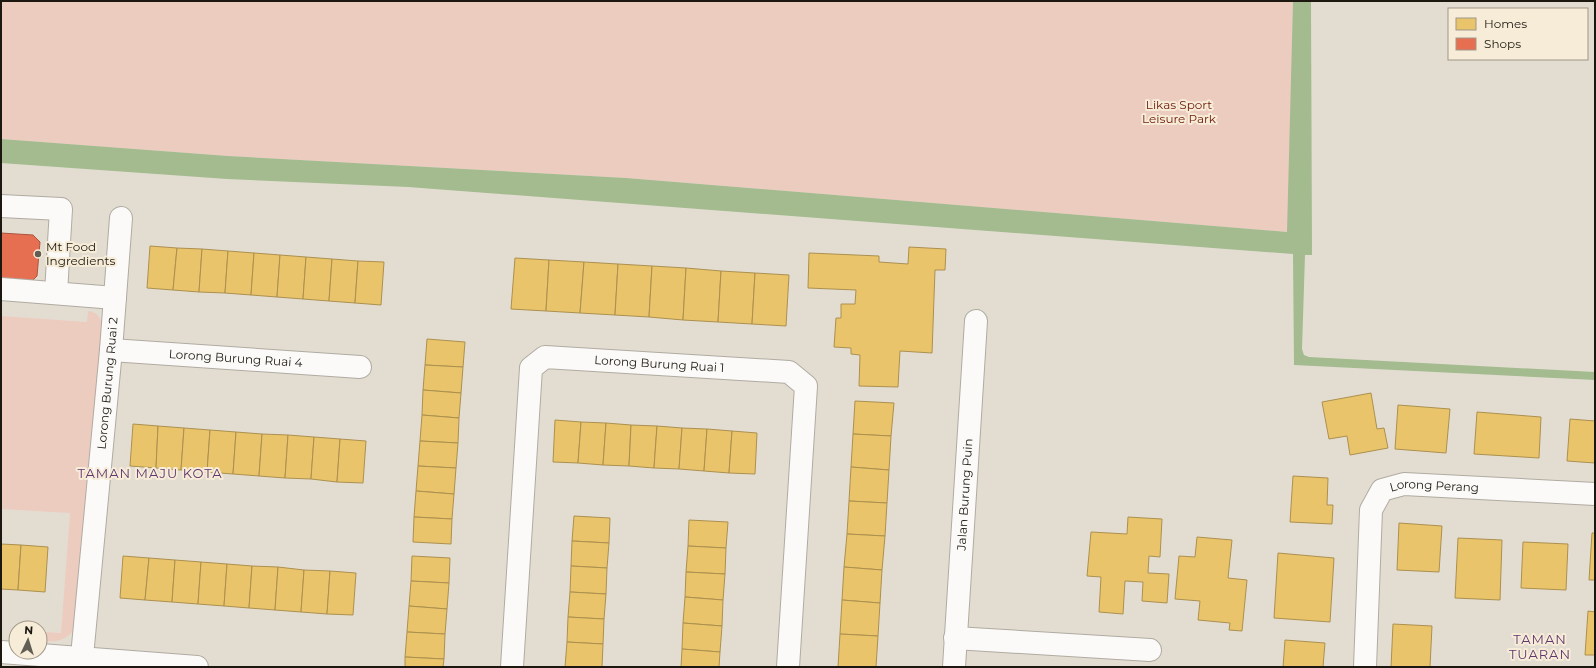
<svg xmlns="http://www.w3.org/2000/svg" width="1596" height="668" viewBox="0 0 1596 668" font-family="Montserrat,sans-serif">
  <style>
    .green { fill: #edccc0 }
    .water { fill: #a3bb8f }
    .homes { fill: #e9c46a; stroke: #ac904f }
    .shops { fill: #e76f51; stroke: #aa553e }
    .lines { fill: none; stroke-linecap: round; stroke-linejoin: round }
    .minor-casing { stroke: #b0aba2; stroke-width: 24 }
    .minor { stroke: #fbfaf8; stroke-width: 22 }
    .poi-dot { fill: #625d54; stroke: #f7ecd7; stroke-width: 1.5 }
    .labels { text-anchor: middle; stroke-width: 4; stroke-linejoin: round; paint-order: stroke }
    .park-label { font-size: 12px; fill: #6d1809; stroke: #f7ecd7 }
    .poi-label { font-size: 12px; fill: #1c1810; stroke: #f7ecd7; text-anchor: start }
    .street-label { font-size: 12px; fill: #1c1810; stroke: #f7ecd7 }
    .neighbourhood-label { font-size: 13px; letter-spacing: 1px; fill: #5f376f; stroke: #f7ecd7 }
  </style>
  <rect width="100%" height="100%" fill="#e3ddd1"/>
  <g class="green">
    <polygon points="1,1 1293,1 1288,232 626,178 228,156 1,139"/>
    <path d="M88,311C97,312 101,317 102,327L75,629C65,641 57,642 43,641L44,632L61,633L70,513L1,509V316L87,322Z"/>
  </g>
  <polygon class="water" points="1293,1 1311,1 1312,255 1305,255 1302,349 1304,355 1309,357 1595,372 1595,380 1294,365 1293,254 408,187 227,179 1,163 1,139 228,156 626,178 1287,232"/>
  <g class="homes">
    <polygon points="150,246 177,248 173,290 147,288"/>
    <polygon points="909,247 946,249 945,270 935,270 932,353 900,351 898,387 859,386 860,355 851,354 851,348 834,347 836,318 841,318 841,304 855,304 856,290 808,288 809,253 879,256 879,262 908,264"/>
    <polygon points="177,248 202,249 199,292 173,290"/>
    <polygon points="202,249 228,251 225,293 199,292"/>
    <polygon points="228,251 254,253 251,295 225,293"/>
    <polygon points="254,253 280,255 277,297 251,295"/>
    <polygon points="280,255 306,257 303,299 277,297"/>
    <polygon points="306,257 332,259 329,301 303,299"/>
    <polygon points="515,258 549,260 546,311 511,309"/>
    <polygon points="332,259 358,261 355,303 329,301"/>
    <polygon points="549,260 584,262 580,313 546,311"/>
    <polygon points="358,261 384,262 381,305 355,303"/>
    <polygon points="584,262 618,264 615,315 580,313"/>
    <polygon points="618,264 652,266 649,317 615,315"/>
    <polygon points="652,266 686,268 683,320 649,317"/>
    <polygon points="686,268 721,271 718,322 683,320"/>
    <polygon points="721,271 755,273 752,324 718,322"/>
    <polygon points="755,273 789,275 786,326 752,324"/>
    <polygon points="427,339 465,342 463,367 425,365"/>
    <polygon points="425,365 463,367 461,393 423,390"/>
    <polygon points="423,390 461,393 459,418 422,415"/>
    <polygon points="1371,393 1377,429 1384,428 1388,448 1350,455 1347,436 1329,439 1322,402"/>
    <polygon points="855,401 894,403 891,436 853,434"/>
    <polygon points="1398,405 1450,409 1446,453 1395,449"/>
    <polygon points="1477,412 1541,417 1539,458 1474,454"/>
    <polygon points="422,415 459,418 458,443 420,441"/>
    <polygon points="1570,419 1595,421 1595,463 1567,461"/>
    <polygon points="555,420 581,422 578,463 553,462"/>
    <polygon points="581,422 606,423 603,465 578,463"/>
    <polygon points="606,423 631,425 629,466 603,465"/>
    <polygon points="133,424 158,426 156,468 130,466"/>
    <polygon points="631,425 657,426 654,468 629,466"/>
    <polygon points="158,426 184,428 181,470 156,468"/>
    <polygon points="657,426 682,428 679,469 654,468"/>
    <polygon points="184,428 210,430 207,472 181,470"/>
    <polygon points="682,428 707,429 704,471 679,469"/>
    <polygon points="707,429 732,431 729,473 704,471"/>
    <polygon points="210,430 236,432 233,474 207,472"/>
    <polygon points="732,431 757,433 755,474 729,473"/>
    <polygon points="236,432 262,434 259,476 233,474"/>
    <polygon points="262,434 288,435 285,478 259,476"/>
    <polygon points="853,434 891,436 889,470 851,467"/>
    <polygon points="288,435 314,437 311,479 285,478"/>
    <polygon points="314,437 340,439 337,482 311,479"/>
    <polygon points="340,439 366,441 363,483 337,482"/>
    <polygon points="420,441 458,443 456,468 418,466"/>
    <polygon points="418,466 456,468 454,494 416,491"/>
    <polygon points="851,467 889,470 887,503 849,501"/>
    <polygon points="1293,476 1328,478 1327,505 1333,505 1332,524 1290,522"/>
    <polygon points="416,491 454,494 452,519 414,517"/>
    <polygon points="849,501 887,503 885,536 847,534"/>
    <polygon points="574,516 610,518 609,543 572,541"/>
    <polygon points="414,517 452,519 451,544 413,542"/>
    <polygon points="1128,517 1162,519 1160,557 1149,556 1148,573 1169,574 1167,603 1142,601 1143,582 1125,581 1123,614 1099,612 1101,577 1087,576 1091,532 1127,534"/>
    <polygon points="689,520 728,522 726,548 688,546"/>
    <polygon points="1399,523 1442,526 1439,572 1397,570"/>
    <polygon points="1592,533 1595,533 1595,580 1589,580"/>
    <polygon points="847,534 885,536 882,570 844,567"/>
    <polygon points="1197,537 1232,540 1228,578 1247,580 1242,631 1229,630 1230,623 1198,620 1200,601 1175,599 1179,556 1195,557"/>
    <polygon points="1458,538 1502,540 1500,600 1455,598"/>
    <polygon points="572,541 609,543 607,568 571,566"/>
    <polygon points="1523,542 1568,544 1566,590 1521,588"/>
    <polygon points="1,544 21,545 18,590 1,589"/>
    <polygon points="21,545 48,547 45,592 18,590"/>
    <polygon points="688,546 726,548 725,574 686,572"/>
    <polygon points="1278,553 1334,558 1330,622 1274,618"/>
    <polygon points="123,556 149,558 145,600 120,598"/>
    <polygon points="412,556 450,558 449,583 411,581"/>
    <polygon points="149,558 175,560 172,602 145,600"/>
    <polygon points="175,560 201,562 198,604 172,602"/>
    <polygon points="201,562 227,564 224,606 198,604"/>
    <polygon points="227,564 252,566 249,608 224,606"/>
    <polygon points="252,566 278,567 275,610 249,608"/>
    <polygon points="571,566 607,568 606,594 570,592"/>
    <polygon points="278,567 304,570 301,612 275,610"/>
    <polygon points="844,567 882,570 880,603 842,600"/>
    <polygon points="304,570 330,571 327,614 301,612"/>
    <polygon points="330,571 356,573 353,615 327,614"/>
    <polygon points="686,572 725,574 723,600 685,597"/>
    <polygon points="411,581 449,583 447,609 409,606"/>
    <polygon points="570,592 606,594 604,619 568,617"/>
    <polygon points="685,597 723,600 722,626 683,623"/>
    <polygon points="842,600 880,603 878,636 840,634"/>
    <polygon points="409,606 447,609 445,634 407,632"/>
    <polygon points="1588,611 1595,612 1595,655 1585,655"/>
    <polygon points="568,617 604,619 603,644 567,642"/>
    <polygon points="683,623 722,626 720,652 682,649"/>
    <polygon points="1393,624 1432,626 1430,667 1391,667"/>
    <polygon points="407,632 445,634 444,659 405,657"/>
    <polygon points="840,634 878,636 876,667 838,667"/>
    <polygon points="1285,640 1325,643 1323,667 1283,667"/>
    <polygon points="567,642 603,644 602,667 565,667"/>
    <polygon points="682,649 720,652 719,667 681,667"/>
    <polygon points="405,657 444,659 443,667 405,667"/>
  </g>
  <polygon class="shops" points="1,233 33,235 40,242 37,276 30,283 1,281"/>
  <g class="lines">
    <defs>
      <g id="minor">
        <polyline points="1,206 61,209 56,293"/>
        <polyline points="1,289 115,298"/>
        <path id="s1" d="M111,350L360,367"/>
        <polyline points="955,638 1150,650"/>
        <polyline points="1,652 197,667"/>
        <path id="s2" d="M81,667L111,350L121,218"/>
        <path id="s3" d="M512,667L531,368L545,357L789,372L806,386L788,667"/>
        <path id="s4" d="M954,667L976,321"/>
        <path id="s5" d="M1365,667L1371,510L1382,490L1404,484L1595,494"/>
      </g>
    </defs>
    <use href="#minor" class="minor-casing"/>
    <use href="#minor" class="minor"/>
  </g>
  <circle class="poi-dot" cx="38" cy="254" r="4"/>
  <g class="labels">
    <g class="park-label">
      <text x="1179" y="109">Likas Sport<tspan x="1179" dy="14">Leisure Park</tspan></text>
    </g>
    <g class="poi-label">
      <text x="46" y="251">Mt Food<tspan x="46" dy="14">Ingredients</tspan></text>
    </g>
    <g class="street-label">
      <text dy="4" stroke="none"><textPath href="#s1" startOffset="125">Lorong Burung Ruai 4</textPath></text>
      <text dy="4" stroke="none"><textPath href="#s3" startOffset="432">Lorong Burung Ruai 1</textPath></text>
      <text dy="4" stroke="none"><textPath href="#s2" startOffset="285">Lorong Burung Ruai 2</textPath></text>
      <text dy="4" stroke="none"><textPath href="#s5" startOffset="233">Lorong Perang</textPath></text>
      <text dy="4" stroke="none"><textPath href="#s4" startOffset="173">Jalan Burung Puin</textPath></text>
    </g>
    <g class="neighbourhood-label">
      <text x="150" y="478">TAMAN MAJU KOTA</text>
      <text x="1540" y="644">TAMAN<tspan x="1540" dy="15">TUARAN</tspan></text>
    </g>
  </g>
  <rect width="1596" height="668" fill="none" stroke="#1c1810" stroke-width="4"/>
  <rect x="1448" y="8" width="140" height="52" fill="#f7ecd7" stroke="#9f9787"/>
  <rect x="1456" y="18" width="20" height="12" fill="#e9c46a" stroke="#9f9787"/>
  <text x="1484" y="28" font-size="12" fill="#1c1810">Homes</text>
  <rect x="1456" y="38" width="20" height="12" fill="#e76f51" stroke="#9f9787"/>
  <text x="1484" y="48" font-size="12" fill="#1c1810">Shops</text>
  <g transform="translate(28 640) rotate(4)"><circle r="19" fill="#f7ecd7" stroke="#9f9787"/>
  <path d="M0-3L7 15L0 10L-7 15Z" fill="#625d54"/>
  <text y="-6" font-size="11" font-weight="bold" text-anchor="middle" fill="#1c1810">N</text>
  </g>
</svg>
